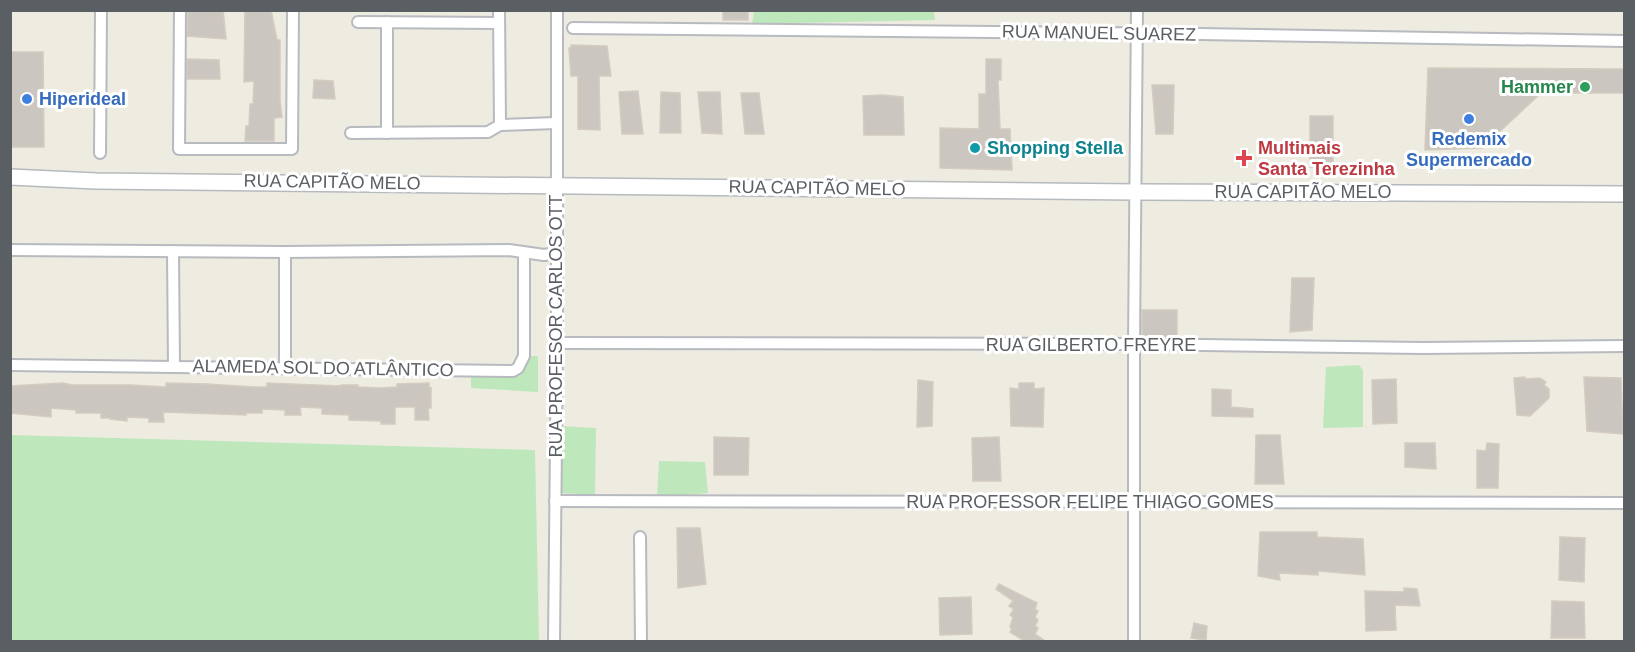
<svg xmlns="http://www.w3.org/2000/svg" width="1635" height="652" viewBox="0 0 1635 652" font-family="Helvetica,sans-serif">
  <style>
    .green { fill: #bee8bc }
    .building { fill: #cbc7c0; stroke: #d3ccbf; stroke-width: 1.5 }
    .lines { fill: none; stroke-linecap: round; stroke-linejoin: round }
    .street-casing { stroke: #b7babf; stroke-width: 14 }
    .secondary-casing { stroke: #b5babf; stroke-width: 18 }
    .street { stroke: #fff; stroke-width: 10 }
    .secondary { stroke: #fff; stroke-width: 15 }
    .leisure-dot { fill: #2e9e5b; stroke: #fff; stroke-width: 2 }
    .shop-dot { fill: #3f7fe0; stroke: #fff; stroke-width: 2 }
    .culture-dot { fill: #0f9aa8; stroke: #fff; stroke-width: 2 }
    .health-dot { fill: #e0444e; stroke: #fff; stroke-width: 2 }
    .labels { text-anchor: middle; stroke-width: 6; stroke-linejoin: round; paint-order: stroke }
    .street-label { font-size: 18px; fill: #5a5f64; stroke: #fff }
    .leisure-label { font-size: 18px; font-weight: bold; fill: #27864d; stroke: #fff; text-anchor: end }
    .shop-label { font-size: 18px; font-weight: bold; fill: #366cbe; stroke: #fff; text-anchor: start }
    .culture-label { font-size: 18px; font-weight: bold; fill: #0d838f; stroke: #fff; text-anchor: start }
    .health-label { font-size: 18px; font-weight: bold; fill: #be3a42; stroke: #fff; text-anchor: start }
  </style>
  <rect width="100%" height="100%" fill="#eeebe1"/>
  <g class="green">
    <polygon points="754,10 934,11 935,20 752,24"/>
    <polygon points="528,356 538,356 538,392 471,388 471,375 519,373"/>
    <polygon points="1359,365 1363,370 1363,427 1323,428 1326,367"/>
    <polygon points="559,426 596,428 595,495 559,493"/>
    <polygon points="11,435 535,450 539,641 11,641"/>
    <polygon points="659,461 705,462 708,493 657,497"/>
  </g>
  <g class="building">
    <polygon points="188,10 223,10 226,39 187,36"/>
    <polygon points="245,10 271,10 277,40 280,40 280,101 282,117 274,118 274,141 245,141 246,126 249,126 250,104 253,104 254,81 244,82"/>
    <rect x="723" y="10" width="25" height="10"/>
    <polygon points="571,45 607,46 611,76 599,76 600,130 578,129 578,76 571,76 569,48 571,48"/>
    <polygon points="10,52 43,52 44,147 10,147"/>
    <polygon points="187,59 219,60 220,79 187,79"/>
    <polygon points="986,59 1001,59 1001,80 998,80 1000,129 1010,129 1012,170 940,168 940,128 979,129 979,94 986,94"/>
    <polygon points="1428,68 1624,69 1624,93 1541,93 1482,148 1425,150"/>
    <polygon points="314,80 333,81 335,99 313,98"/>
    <polygon points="1152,85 1174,85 1173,134 1156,134"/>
    <polygon points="638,91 643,134 622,134 619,92"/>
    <polygon points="661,92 680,93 681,133 660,133"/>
    <polygon points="698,92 720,92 722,134 702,133"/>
    <polygon points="741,93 759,93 764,134 745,134"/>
    <polygon points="882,95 903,97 904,135 864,135 863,96"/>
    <rect x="1310" y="116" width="23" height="51"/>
    <polygon points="1292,278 1314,278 1312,330 1290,332"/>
    <rect x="1142" y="310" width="35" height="27"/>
    <polygon points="1525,377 1525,379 1540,378 1546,382 1544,385 1549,389 1549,398 1530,416 1517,415 1514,378"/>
    <polygon points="1584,377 1621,378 1623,434 1587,431"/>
    <polygon points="1396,379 1397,423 1373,424 1372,380"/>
    <polygon points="918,380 933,382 932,426 917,427"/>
    <polygon points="63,383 72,385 131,385 166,387 166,383 207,384 254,387 267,387 267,383 341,386 341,385 358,385 358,387 380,388 397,387 397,384 429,383 429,387 431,388 431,408 428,408 429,420 415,420 415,407 395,407 395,424 381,424 381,421 349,420 349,415 322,414 322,408 300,407 301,415 285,415 285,410 262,409 262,413 246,413 246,415 163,412 164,422 149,422 149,418 127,417 127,421 110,419 110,418 101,418 101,413 76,413 76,410 51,408 51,417 10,413 10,386"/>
    <polygon points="1019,383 1034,383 1034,389 1044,388 1043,427 1011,426 1010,388 1019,389"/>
    <polygon points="1212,389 1231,390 1231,407 1253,409 1253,417 1212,416"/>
    <polygon points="1256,435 1280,435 1284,484 1255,484"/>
    <polygon points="714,437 749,438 748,475 714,475"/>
    <polygon points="999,437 1001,481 973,481 972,438"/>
    <polygon points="1405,443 1435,443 1436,469 1405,467"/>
    <polygon points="1487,443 1499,444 1498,488 1477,488 1477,450 1486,451"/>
    <polygon points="677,528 700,528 706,584 678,588"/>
    <polygon points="1260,532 1317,532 1317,537 1363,539 1365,575 1318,571 1318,575 1279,573 1280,580 1258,576"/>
    <polygon points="1560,537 1585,538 1584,582 1559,580"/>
    <polygon points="999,584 1037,603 1035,609 1038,611 1035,617 1038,620 1035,626 1038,628 1035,634 1047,642 1026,642 1010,632 1012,629 1010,627 1013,617 1010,615 1014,609 1009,606 1013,601 996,589"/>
    <polygon points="1404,588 1417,589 1420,606 1395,605 1396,630 1366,631 1365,591 1404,592"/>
    <polygon points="971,597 972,634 940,635 939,598"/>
    <polygon points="1552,601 1584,602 1585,638 1551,638"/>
    <polygon points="1194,623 1207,626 1206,640 1191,638"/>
  </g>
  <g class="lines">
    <defs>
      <g id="street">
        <polyline points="180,10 179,149 292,149 293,10"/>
        <polyline points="499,10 500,125"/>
        <polyline points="358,22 499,23"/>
        <polyline points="573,28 1200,34 1624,41"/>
        <polyline points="351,133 488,132 500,125 556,123"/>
        <polyline points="387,133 387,22"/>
        <polyline points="100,153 101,10"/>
        <polyline points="10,250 285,252 509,250 544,255 557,253"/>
        <polyline points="173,251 174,366"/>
        <polyline points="285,252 285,368"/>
        <polyline points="557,343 1134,344 1423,348 1624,346"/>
        <polyline points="10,365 513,371 518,368 524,356 524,253"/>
        <polyline points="555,501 1624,503"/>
        <polyline points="640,537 641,642"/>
        <polyline points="554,642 557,343 557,10"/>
        <polyline points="1134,642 1134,344 1137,10"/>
      </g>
      <polyline id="secondary" points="10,177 96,181 1135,192 1624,194"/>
    </defs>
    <use href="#street" class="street-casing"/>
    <use href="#secondary" class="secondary-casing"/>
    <use href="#street" class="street"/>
    <use href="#secondary" class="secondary"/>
  </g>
  <circle class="leisure-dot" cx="1585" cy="87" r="6"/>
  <g class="shop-dot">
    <circle cx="27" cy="99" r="6"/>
    <circle cx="1469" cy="119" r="6"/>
  </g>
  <circle class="culture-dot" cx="975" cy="148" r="6"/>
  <path class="health-dot" d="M1241 149h6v6h6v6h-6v6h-6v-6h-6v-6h6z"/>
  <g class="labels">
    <g class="street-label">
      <text transform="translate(1099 33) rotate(1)" y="6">RUA MANUEL SUAREZ</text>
      <text transform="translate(332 182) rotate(1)" y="6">RUA CAPITÃO MELO</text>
      <text transform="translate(817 188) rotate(1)" y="6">RUA CAPITÃO MELO</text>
      <text x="1303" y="198">RUA CAPITÃO MELO</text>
      <text transform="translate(556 326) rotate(-90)" y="6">RUA PROFESOR CARLOS OTT</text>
      <text x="1091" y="351">RUA GILBERTO FREYRE</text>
      <text transform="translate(323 368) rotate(1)" y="6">ALAMEDA SOL DO ATLÂNTICO</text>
      <text x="1090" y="508">RUA PROFESSOR FELIPE THIAGO GOMES</text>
    </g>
    <g class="leisure-label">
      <text x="1573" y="93">Hammer</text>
    </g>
    <g class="shop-label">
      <text x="39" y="105">Hiperideal</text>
      <text x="1469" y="145" text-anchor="middle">Redemix<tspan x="1469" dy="21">Supermercado</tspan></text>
    </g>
    <g class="culture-label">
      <text x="987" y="154">Shopping Stella</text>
    </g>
    <g class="health-label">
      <text x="1258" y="154">Multimais<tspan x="1258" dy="21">Santa Terezinha</tspan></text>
    </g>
  </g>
  <rect width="1635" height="652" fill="none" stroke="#5a5f64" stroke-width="24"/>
</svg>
